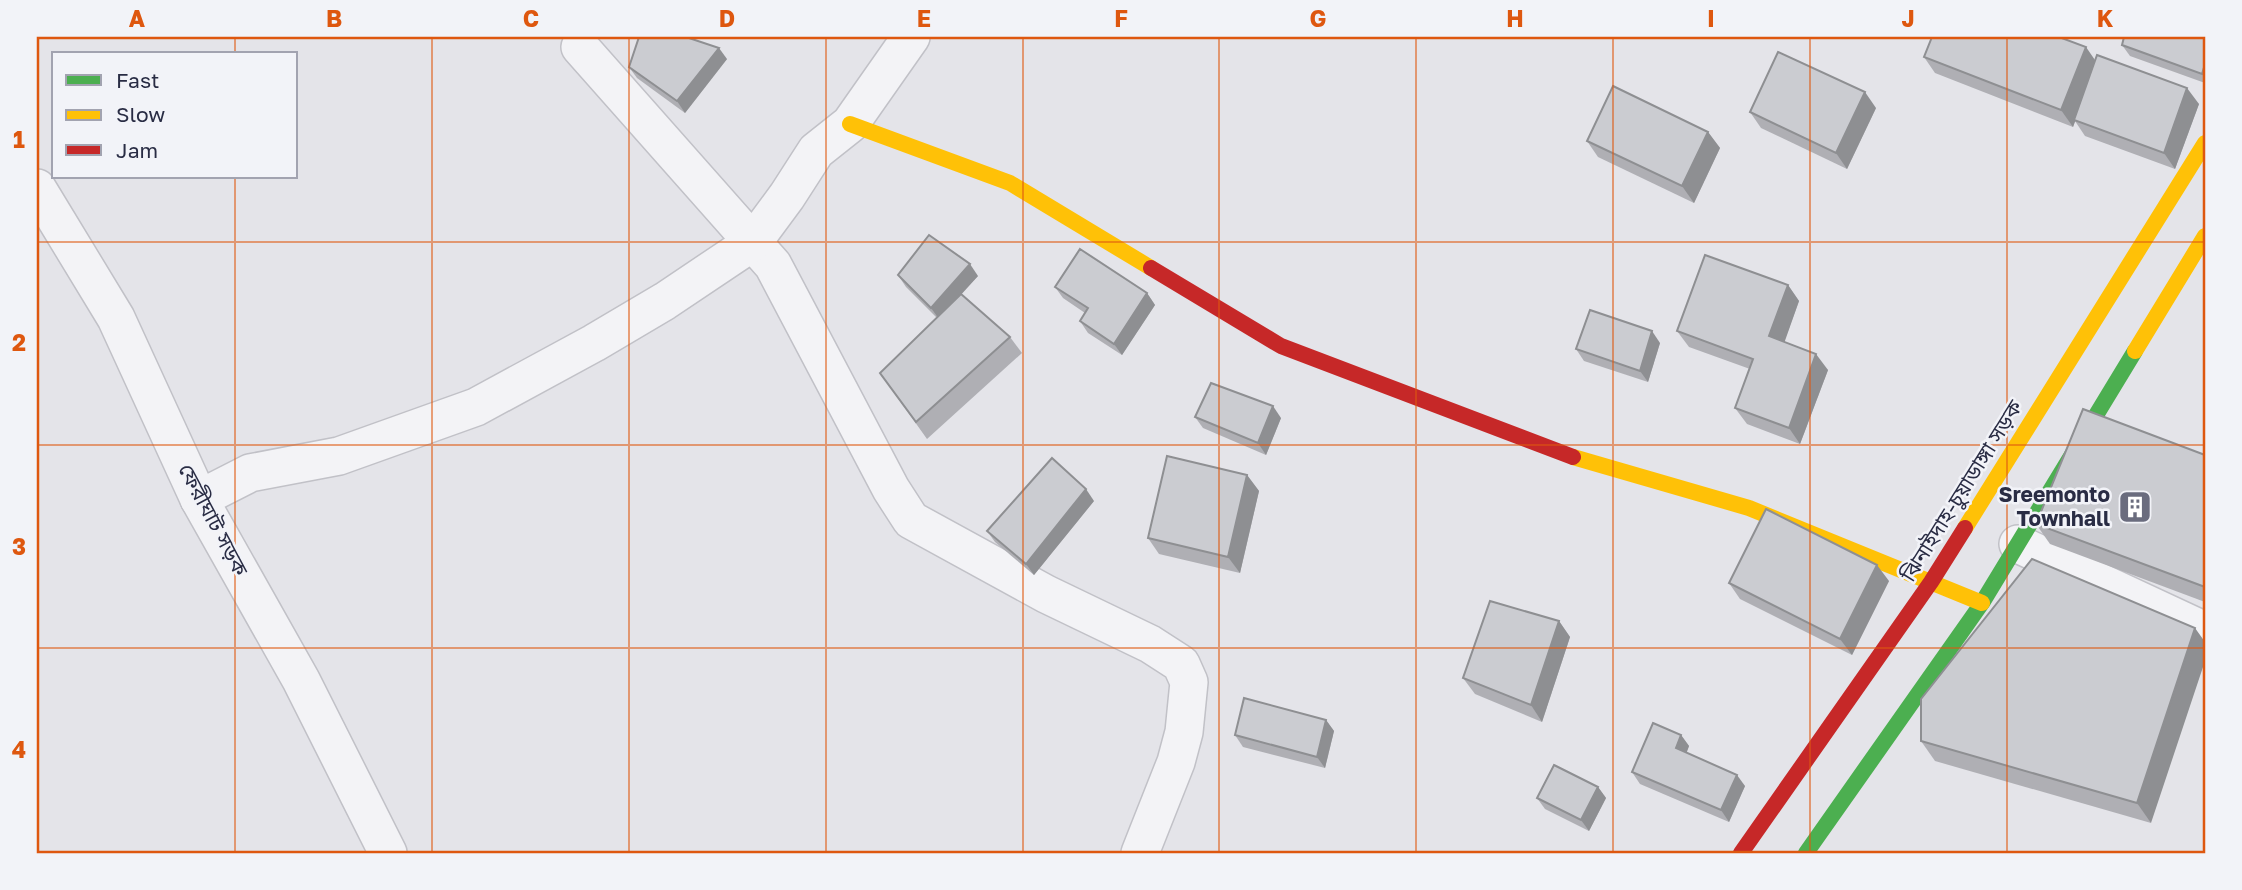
<svg xmlns="http://www.w3.org/2000/svg" width="2242" height="890" viewBox="0 0 2242 890" font-family="'Golos Text','Noto Sans Bengali',sans-serif">
  <style>
    .lines { fill: none; stroke-linecap: round; stroke-linejoin: round }
    .street-casing { stroke: #c1c1c7; stroke-width: 40 }
    .street { stroke: #f3f3f6; stroke-width: 37 }
    .fast { stroke: #4caf50; stroke-width: 16 }
    .slow { stroke: #ffc107; stroke-width: 16 }
    .jam { stroke: #c62828; stroke-width: 16 }
    .wall { fill: #afafb4 }
    .shaded-wall { fill: #8e8f92 }
    .building { fill: #cbccd1; stroke: #8e8f92; stroke-width: 2 }
    .grid { fill: none; stroke: #de570f; stroke-width: 2; stroke-opacity: 0.55 }
    .labels { text-anchor: middle; stroke-width: 5; stroke-linejoin: round; paint-order: stroke }
    .street-label { font-size: 21px; fill: #292c44; stroke: #f2f3f8 }
    .poi-label { font-size: 21px; font-weight: bold; fill: #292c44; stroke: #f2f3f8; text-anchor: end }
    .neatline { fill: none; stroke: #de570f; stroke-width: 2.5 }
    .grid-label { font-size: 23px; text-anchor: middle; font-weight: bold; fill: #de570f }
  </style>
  <rect width="100%" height="100%" fill="#e4e4e9"/>
  <g class="lines">
    <defs>
      <g id="street">
        <polyline points="580,47 773,265 891,489 911,520 1046,594 1150,644 1181,664 1189,682 1184,732 1176,762 1140,853"/>
        <polyline points="37,188 116,318 199,499 301,680 388,853"/>
        <polyline points="199,499 250,473 339,456 476,407 594,343 665,301 753,242 787,196 816,151 850,124 911,37"/>
        <polyline points="2018,544 2205,631"/>
      </g>
    </defs>
    <use href="#street" class="street-casing"/>
    <use href="#street" class="street"/>
    <polyline class="fast" points="1806,853 1982,603 2135,351"/>
    <g class="slow">
      <polyline points="850,124 1010,183 1151,268"/>
      <polyline points="2135,351 2205,236"/>
      <polyline points="1573,457 1749,508 1982,603"/>
      <polyline points="1965,528 2205,143"/>
    </g>
    <g class="jam">
      <polyline points="1151,268 1281,346 1573,457"/>
      <polyline points="1741,853 1931,582 1965,528"/>
    </g>
  </g>
  <g class="wall">
    <polygon points="2205,37 2205,83 2130,56 2122,45"/>
    <polygon points="1924,57 2095,61 2199,104 2175,169 2085,136 2075,121 2073,127 1935,73"/>
    <polygon points="727,59 685,113 637,78 629,67"/>
    <polygon points="1876,108 1847,169 1761,128 1750,112"/>
    <polygon points="1708,132 1720,148 1694,203 1598,157 1587,141"/>
    <polygon points="898,275 978,276 961,294 1010,337 1022,353 927,439 880,373 937,318 906,287"/>
    <polygon points="1788,285 1799,301 1784,342 1828,370 1800,444 1747,424 1735,408 1750,369 1689,347 1677,331"/>
    <polygon points="1055,287 1147,293 1155,305 1122,355 1088,333 1080,321 1085,313 1063,298"/>
    <polygon points="1660,343 1648,382 1584,361 1576,349"/>
    <polygon points="1195,417 1281,418 1266,455 1203,428"/>
    <polygon points="2205,455 2205,602 2050,544 2036,524"/>
    <polygon points="1247,475 1259,491 1240,573 1159,554 1148,538"/>
    <polygon points="1094,501 1034,575 995,542 987,531"/>
    <polygon points="2032,559 2151,823 1935,761 1921,741"/>
    <polygon points="1889,581 1852,655 1740,599 1729,583"/>
    <polygon points="1559,621 1570,637 1542,722 1475,694 1463,678"/>
    <polygon points="1326,720 1334,731 1325,768 1243,747 1235,735"/>
    <polygon points="1681,735 1689,746 1686,753 1745,786 1729,822 1640,784 1632,772"/>
    <polygon points="1598,787 1606,798 1589,831 1545,809 1537,798"/>
  </g>
  <g class="shaded-wall">
    <polygon points="2086,47 2097,63 2073,127 2061,110"/>
    <polygon points="719,48 727,59 685,113 677,101"/>
    <polygon points="2205,64 2205,78 2202,74"/>
    <polygon points="2187,88 2199,104 2175,169 2164,153"/>
    <polygon points="1865,92 1876,108 1847,169 1836,153"/>
    <polygon points="1708,132 1720,148 1694,203 1682,186"/>
    <polygon points="970,264 978,276 939,319 931,308"/>
    <polygon points="1788,285 1799,301 1781,352 1769,336"/>
    <polygon points="1147,293 1155,305 1122,355 1114,344"/>
    <polygon points="1652,331 1660,343 1648,382 1640,371"/>
    <polygon points="1816,354 1828,370 1800,444 1789,428"/>
    <polygon points="1273,406 1281,418 1266,455 1258,443"/>
    <polygon points="1247,475 1259,491 1240,573 1228,557"/>
    <polygon points="1086,489 1094,501 1034,575 1026,564"/>
    <polygon points="1877,565 1889,581 1852,655 1840,639"/>
    <polygon points="1559,621 1570,637 1542,722 1531,705"/>
    <polygon points="2195,628 2205,642 2205,661 2151,823 2137,803"/>
    <polygon points="1326,720 1334,731 1325,768 1317,757"/>
    <polygon points="1681,735 1689,746 1684,760 1676,748"/>
    <polygon points="1737,775 1745,786 1729,822 1721,810"/>
    <polygon points="1598,787 1606,798 1589,831 1581,820"/>
  </g>
  <g class="building">
    <polygon points="639,37 686,37 719,48 677,101 629,67"/>
    <polygon points="1932,37 2059,37 2086,47 2061,110 1924,57"/>
    <polygon points="2124,37 2205,37 2205,64 2202,74 2122,45"/>
    <polygon points="1778,52 1865,92 1836,153 1750,112"/>
    <polygon points="2097,55 2187,88 2164,153 2074,120"/>
    <polygon points="1613,86 1708,132 1682,186 1587,141"/>
    <polygon points="929,235 970,264 931,308 898,275"/>
    <polygon points="1080,249 1147,293 1114,344 1080,321 1088,308 1055,287"/>
    <polygon points="1705,255 1788,285 1769,336 1816,354 1789,428 1735,408 1753,359 1677,331"/>
    <polygon points="961,294 1010,337 916,422 880,373"/>
    <polygon points="1590,310 1652,331 1640,371 1576,349"/>
    <polygon points="1211,383 1273,406 1258,443 1195,417"/>
    <polygon points="2083,409 2205,455 2205,587 2036,524"/>
    <polygon points="1167,456 1247,475 1228,557 1148,538"/>
    <polygon points="1052,458 1086,489 1026,564 987,531"/>
    <polygon points="1766,509 1877,565 1840,639 1729,583"/>
    <polygon points="2032,559 2195,628 2137,803 1921,741 1921,699"/>
    <polygon points="1490,601 1559,621 1531,705 1463,678"/>
    <polygon points="1244,698 1326,720 1317,757 1235,735"/>
    <polygon points="1653,723 1681,735 1676,748 1737,775 1721,810 1632,772"/>
    <polygon points="1554,765 1598,787 1581,820 1537,798"/>
  </g>
  <path class="grid" d="M235,37V54M432,37V853M629,37V853M826,37V853M1023,37V853M1219,37V853M1416,37V853M1613,37V853M1810,37V853M2007,37V853M235,177V853M37,242H2205M37,445H2205M37,648H2205"/>
  <defs>
    <symbol id="building-square" viewBox="-11 -11 22 22"><rect x="-9" y="-9" width="18" height="18" rx="4" fill="#6a6c7e" stroke="#f2f3f8"/><path d="M-4-6H4V6H1V3H-1V6H-4ZM-2.5-4.3h1.7v1.8h-1.7ZM.8-4.3h1.7v1.8H.8ZM-2.5-1h1.7V.8h-1.7ZM.8-1h1.7V.8H.8Z" fill="#fff"/></symbol>
  </defs>
  <g fill-rule="evenodd">
    <use href="#building-square" x="2116" y="488" width="38" height="38"/>
  </g>
  <g class="labels">
    <g class="street-label">
      <text transform="translate(1962 491) rotate(-58)" y="7">ঝিনাইদাহ-চুয়াডাঙ্গা সড়ক</text>
      <text transform="translate(213 520) rotate(62)" y="7">ফেরীঘাট সড়ক</text>
    </g>
    <g class="poi-label">
      <text x="2110" y="502">Sreemonto<tspan x="2110" dy="24">Townhall</tspan></text>
    </g>
  </g>
  <rect width="2242" height="890" fill="none" stroke="#f2f3f8" stroke-width="77"/>
  <rect x="52" y="52" width="245" height="126" fill="#f2f3f8" stroke="#a2a3b0" stroke-width="2"/>
  <rect x="66" y="75" width="35" height="10" fill="#4caf50" stroke="#a2a3b0" stroke-width="2"/>
  <text x="116" y="88" font-size="21" fill="#292c44">Fast</text>
  <rect x="66" y="110" width="35" height="10" fill="#ffc107" stroke="#a2a3b0" stroke-width="2"/>
  <text x="116" y="122" font-size="21" fill="#292c44">Slow</text>
  <rect x="66" y="145" width="35" height="10" fill="#c62828" stroke="#a2a3b0" stroke-width="2"/>
  <text x="116" y="158" font-size="21" fill="#292c44">Jam</text>
  <rect x="38" y="38" width="2166" height="814" class="neatline"/>
  <g class="grid-label">
    <text x="137" y="27">A</text>
    <text x="334" y="27">B</text>
    <text x="531" y="27">C</text>
    <text x="727" y="27">D</text>
    <text x="924" y="27">E</text>
    <text x="1121" y="27">F</text>
    <text x="1318" y="27">G</text>
    <text x="1515" y="27">H</text>
    <text x="1711" y="27">I</text>
    <text x="1908" y="27">J</text>
    <text x="2105" y="27">K</text>
    <text x="19" y="148">1</text>
    <text x="19" y="351">2</text>
    <text x="19" y="555">3</text>
    <text x="19" y="758">4</text>
  </g>
</svg>
